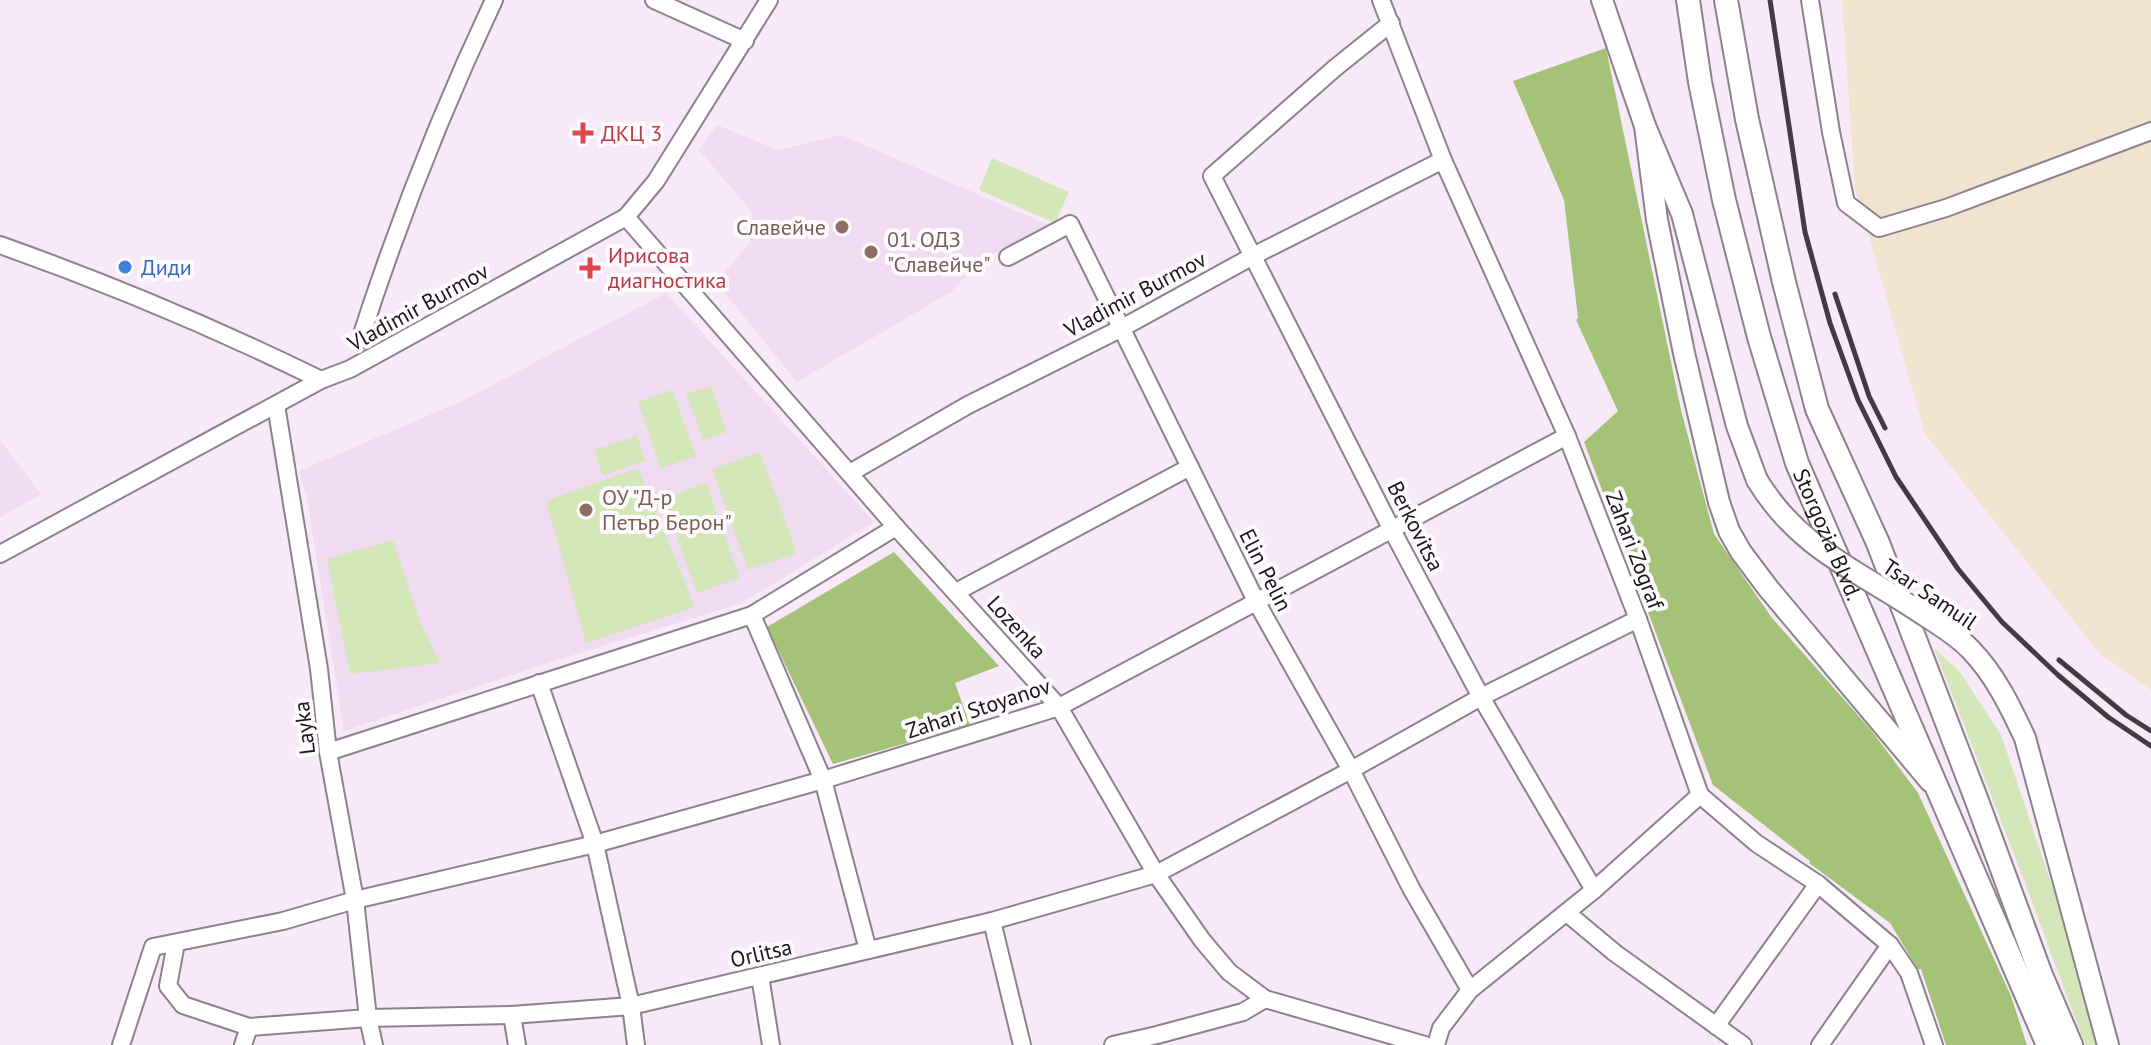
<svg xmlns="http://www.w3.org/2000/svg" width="2151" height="1045" viewBox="0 0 2151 1045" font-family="'PT Sans',sans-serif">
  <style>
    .industrial { fill: #f2e2d0 }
    .built { fill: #f0dbf0 }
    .green { fill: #d3e7b9 }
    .forest { fill: #a5c378 }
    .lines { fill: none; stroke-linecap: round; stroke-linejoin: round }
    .minor-casing { stroke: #8e818e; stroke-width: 20 }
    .tertiary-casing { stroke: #8e818e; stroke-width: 24 }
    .secondary-casing { stroke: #8e818e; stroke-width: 26 }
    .minor { stroke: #fff; stroke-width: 16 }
    .tertiary { stroke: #fff; stroke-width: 20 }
    .secondary { stroke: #fff; stroke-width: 22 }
    .rail { stroke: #423b42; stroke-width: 5 }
    .tertiary-bridge-casing { stroke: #8e818e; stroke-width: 24; stroke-linecap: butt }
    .tertiary-bridge { stroke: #fff; stroke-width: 20 }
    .health-dot { fill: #e0444e; stroke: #fefbfe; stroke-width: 3 }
    .education-dot { fill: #8d6e63; stroke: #fefbfe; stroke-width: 3 }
    .shop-dot { fill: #3f7fe0; stroke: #fefbfe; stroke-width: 3 }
    .labels { text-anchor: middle; stroke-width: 8; stroke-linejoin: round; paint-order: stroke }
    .health-label { font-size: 22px; fill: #be3a42; stroke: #fefbfe; text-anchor: start }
    .education-label { font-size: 22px; fill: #785e54; stroke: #fefbfe; text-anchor: start }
    .shop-label { font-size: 22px; fill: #366cbe; stroke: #fefbfe; text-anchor: start }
    .street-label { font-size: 22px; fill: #1a151a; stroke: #fefbfe }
  </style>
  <rect width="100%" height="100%" fill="#f8e9f8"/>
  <polygon class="industrial" points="1842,0 2151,0 2151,690 2100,654 1925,434 1855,188"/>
  <g class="built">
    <polygon points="717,125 778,150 841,135 1051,226 981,260 951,292 797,382 716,282 750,243 753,213 699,150"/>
    <polygon points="666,293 874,522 742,603 564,658 344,731 307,498 299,471 464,400"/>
    <polygon points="0,440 41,494 0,517"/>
  </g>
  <g class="green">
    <polygon points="992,158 1069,192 1055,223 979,190"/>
    <polygon points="711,386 727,432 703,440 686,394"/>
    <polygon points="672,390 696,456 661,468 638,402"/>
    <polygon points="637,436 645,461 603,475 594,450"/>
    <polygon points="760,452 797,553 748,570 712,469"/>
    <polygon points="638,468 695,607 586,643 546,501"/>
    <polygon points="706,483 740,578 697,593 663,499"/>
    <polygon points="393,540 420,621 440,663 350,674 327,559"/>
    <polygon points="1934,648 1960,672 2001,735 2068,933 2100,1045 2085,1045 2024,880"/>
  </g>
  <g class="forest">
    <polygon points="1606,48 1681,410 1714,534 1772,618 1871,730 1918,793 2011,996 2027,1045 1946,1045 1921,969 1918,969 1890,923 1809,863 1810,861 1713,785 1584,442 1618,411 1576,320 1578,318 1564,200 1513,81"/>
    <polygon points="894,552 999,666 955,683 970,725 833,764 767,627"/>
  </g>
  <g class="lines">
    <defs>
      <g id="minor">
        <polyline points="654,0 745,41"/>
        <polyline points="1381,0 1443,160 1567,436 1638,619 1700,795 1756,843 1818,884 1890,945 1909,973 1934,1045"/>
        <polyline points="1810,0 1831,132 1846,203 1879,228 1946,208 2151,131"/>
        <polyline points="1391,23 1335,68 1212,176 1392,530 1481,697 1594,890"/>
        <polyline points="626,217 896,527 1059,707 1156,874 1202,940 1229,972 1265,999 1425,1045"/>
        <path d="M0,245C110,284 217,329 321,380"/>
        <polyline points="1008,257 1070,224 1257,603 1351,770 1412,890 1470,990"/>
        <path d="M360,340C397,225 442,110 494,0"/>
        <polyline points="276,405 319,669 328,752 355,900 368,1018 374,1045"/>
        <polyline points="850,473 968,405 1122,328 1253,256 1443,160"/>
        <polyline points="0,554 321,380 350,369 626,217 656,181 769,0"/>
        <polyline points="956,592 1190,467"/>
        <polyline points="752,615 823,780 868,950"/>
        <polyline points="539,683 595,844 631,1006 636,1045"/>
        <polyline points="328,752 752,615 896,527"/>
        <polyline points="1567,913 1615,953 1743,1045"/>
        <polyline points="992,921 1022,1045"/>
        <polyline points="176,943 168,986 183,1005 249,1027 368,1018 512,1015 631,1006 992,921 1156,874 1351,770 1481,697 1638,619"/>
        <polyline points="760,976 771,1045"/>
        <polyline points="512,1015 517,1045"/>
        <polyline points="1716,1026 1818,884"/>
        <polyline points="121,1045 153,947 283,921 355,900 595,844 823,780 1059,707 1567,436"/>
        <polyline points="243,1045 249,1027"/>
        <polyline points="1113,1045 1157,1035 1243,1012 1265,999"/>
        <polyline points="1436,1045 1441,1028 1470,990 1594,890 1700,795"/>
        <polyline points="1820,1045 1890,945"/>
      </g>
      <g id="tertiary">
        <polyline points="1602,0 1645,126 1682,214 1737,426 1757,480"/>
        <polyline points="1645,126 1657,220 1684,353 1719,502 1729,531 1741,552 1768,588 1930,781"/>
        <polyline points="2025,738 2108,1045"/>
      </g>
      <g id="secondary">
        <path id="s1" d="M1688,0L1700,82L1724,200L1759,337L1797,463L2048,1045"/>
        <polyline points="1726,0 1747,119 1784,282 1817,409 1878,543 1977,801 2041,975 2071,1045"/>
      </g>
    </defs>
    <use href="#minor" class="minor-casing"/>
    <use href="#tertiary" class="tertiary-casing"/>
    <use href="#secondary" class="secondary-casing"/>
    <use href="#minor" class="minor"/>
    <use href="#tertiary" class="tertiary"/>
    <use href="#secondary" class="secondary"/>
    <g class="rail">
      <polyline points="1770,0 1805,232 1830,323 1858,400 1896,477 1958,569 2002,622 2058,675 2108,717 2151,746"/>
      <polyline points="1835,294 1869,396 1885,428"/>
      <polyline points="2059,660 2126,715 2151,731"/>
    </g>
    <defs>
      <path id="tertiary-bridge" d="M1757,480C1799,549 1857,570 1921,613C1938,624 1957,635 1971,650C1995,675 2010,706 2025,738"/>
    </defs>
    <use href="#tertiary-bridge" class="tertiary-bridge-casing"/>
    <use href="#tertiary-bridge" class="tertiary-bridge"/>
  </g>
  <g class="health-dot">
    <path d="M579 121h8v8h8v8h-8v8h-8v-8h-8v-8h8z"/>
    <path d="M586 256h8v8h8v8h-8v8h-8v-8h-8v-8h8z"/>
  </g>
  <g class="education-dot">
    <circle cx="842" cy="227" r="8"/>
    <circle cx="871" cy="252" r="8"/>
    <circle cx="586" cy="510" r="8"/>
  </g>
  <circle class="shop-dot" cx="125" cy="267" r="8"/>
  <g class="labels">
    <g class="health-label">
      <text x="601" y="141">ДКЦ 3</text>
      <text x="608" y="263">Ирисова<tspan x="608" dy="25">диагностика</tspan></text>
    </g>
    <g class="education-label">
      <text x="826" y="235" text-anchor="end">Славейче</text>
      <text x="887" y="247">01. ОДЗ<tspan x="887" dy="25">"Славейче"</tspan></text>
      <text x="602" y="505">ОУ "Д-р<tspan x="602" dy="25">Петър Берон"</tspan></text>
    </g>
    <g class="shop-label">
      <text x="141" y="275">Диди</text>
    </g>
    <g class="street-label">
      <text transform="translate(1135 294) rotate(-28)" y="8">Vladimir Burmov</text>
      <text transform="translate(418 307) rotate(-29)" y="8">Vladimir Burmov</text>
      <text transform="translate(1416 526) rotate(63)" y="8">Berkovitsa</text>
      <text dy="8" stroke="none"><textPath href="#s1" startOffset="554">Storgozia Blvd.</textPath></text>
      <text transform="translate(1635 550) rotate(69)" y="8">Zahari Zograf</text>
      <text transform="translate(1266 570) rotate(63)" y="8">Elin Pelin</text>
      <text transform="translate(1930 594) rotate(34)" y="8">Tsar Samuil</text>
      <text transform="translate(1017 627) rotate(48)" y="8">Lozenka</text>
      <text transform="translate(978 708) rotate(-18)" y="8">Zahari Stoyanov</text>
      <text transform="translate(304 728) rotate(-97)" y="8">Layka</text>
      <text transform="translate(761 953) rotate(-13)" y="8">Orlitsa</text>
    </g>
  </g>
</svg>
